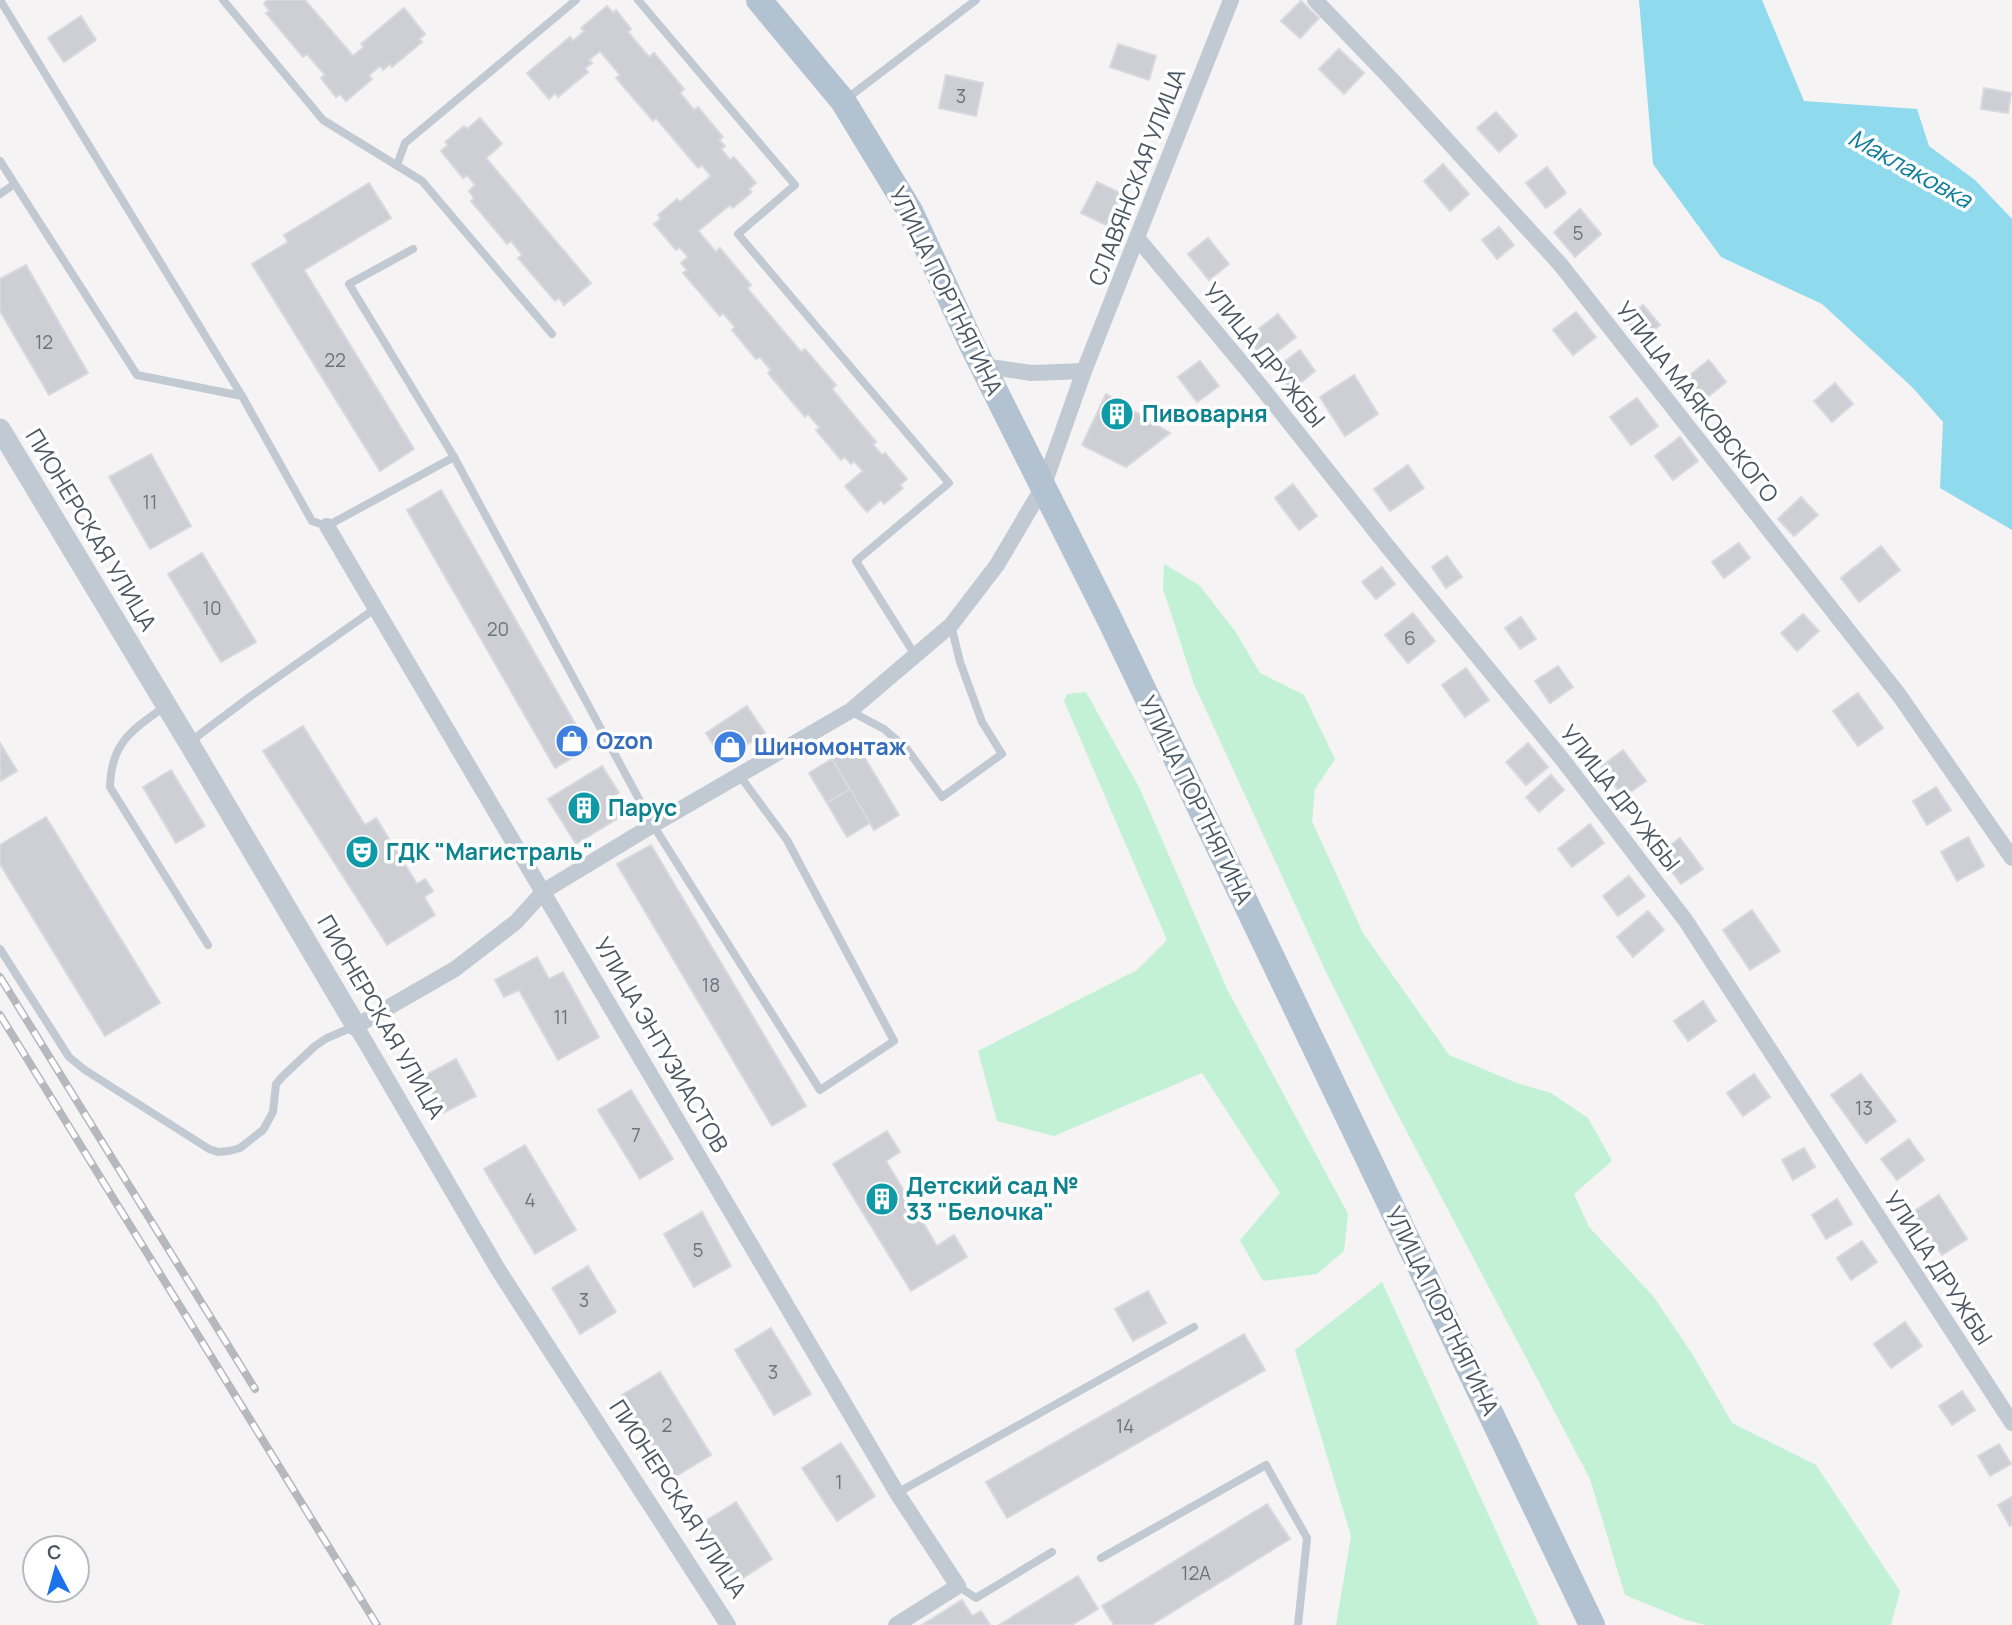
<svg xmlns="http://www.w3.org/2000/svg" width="2012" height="1625" viewBox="0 0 2012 1625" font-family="Manrope,sans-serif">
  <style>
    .green { fill: #c3f1d5 }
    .water { fill: #90daee }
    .building { fill: #cdcfd5; stroke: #d7d9de; stroke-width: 2 }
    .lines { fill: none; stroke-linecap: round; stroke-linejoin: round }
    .service { stroke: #c1cad2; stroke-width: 8 }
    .minor { stroke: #c1cad2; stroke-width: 16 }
    .tertiary { stroke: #c1cad2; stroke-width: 21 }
    .primary { stroke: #b3c2d1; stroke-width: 26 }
    .rail-casing { stroke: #b5b8bd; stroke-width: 8 }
    .rail { stroke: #fff; stroke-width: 5; stroke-dasharray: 16; stroke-linecap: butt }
    .labels { text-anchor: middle; stroke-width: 7; stroke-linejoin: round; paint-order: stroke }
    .number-label { font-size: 19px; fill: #6b747e }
    .street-label { font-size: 23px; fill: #4a5661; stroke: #fff }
    .culture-label { font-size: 23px; font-weight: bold; fill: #0d838f; stroke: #fff; text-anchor: start }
    .shop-label { font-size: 23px; font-weight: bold; fill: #366cbe; stroke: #fff; text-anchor: start }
    .water-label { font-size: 24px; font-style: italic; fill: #0c7c9b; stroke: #fff }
  </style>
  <rect width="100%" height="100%" fill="#f5f3f3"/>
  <g class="green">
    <polygon points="1164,564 1199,585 1235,631 1260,673 1304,695 1335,759 1315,789 1312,821 1363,933 1449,1055 1517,1083 1551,1093 1588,1118 1612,1161 1574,1194 1589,1227 1653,1296 1693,1355 1732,1423 1816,1465 1900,1591 1891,1625 1705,1625 1683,1619 1625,1595 1590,1479 1388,1096 1326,972 1194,684 1163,589"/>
    <polygon points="1086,692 1139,787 1227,989 1348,1214 1344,1251 1317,1274 1263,1281 1240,1240 1280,1193 1202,1073 1054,1136 997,1121 978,1051 1137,970 1167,940 1064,701 1067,694"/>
    <polygon points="1382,1282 1539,1625 1336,1625 1351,1536 1295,1350"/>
  </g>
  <polygon class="water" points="1639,0 1762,0 1804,101 1917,109 1929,146 1975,180 2012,219 2012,530 1940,488 1943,422 1912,387 1822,304 1721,257 1653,164"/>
  <g class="building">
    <polygon points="267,0 305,0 353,56 364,47 361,44 404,8 425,34 419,39 422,42 392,67 390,64 383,70 380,66 369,75 372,79 346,101 340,94 336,97 321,78 325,75 307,54 303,57 266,13 270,11 264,4"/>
    <polygon points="1301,1 1319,18 1300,38 1281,21"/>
    <polygon points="607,6 613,13 616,10 631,29 628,32 649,57 654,53 684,89 680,93 694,110 698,107 723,137 719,140 725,146 721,149 730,160 734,157 756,183 749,189 752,192 733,208 730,205 698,231 716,252 720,248 751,285 747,288 801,352 805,349 836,385 832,389 876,442 873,445 882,455 885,453 907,479 900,485 903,488 884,504 881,500 867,512 845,486 863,471 854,461 851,464 845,457 841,460 816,430 820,428 808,414 805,417 768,373 771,370 760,357 756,359 732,330 735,327 723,313 720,316 683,273 687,270 681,263 688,257 679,247 676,250 654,224 661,218 658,215 677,199 680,202 711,176 702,165 698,168 656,118 653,121 616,78 620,75 600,51 589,60 592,63 585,68 588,72 558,97 555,93 549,99 527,73 570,37 573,41 584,31 581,28"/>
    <polygon points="81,16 96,40 64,62 48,38"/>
    <polygon points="1118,44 1156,56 1149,80 1110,67"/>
    <polygon points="1339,49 1364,73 1344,94 1319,69"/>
    <polygon points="946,75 983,83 976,116 939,108"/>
    <polygon points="1984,88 2011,93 2008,113 1981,109"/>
    <polygon points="1496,112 1517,136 1499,152 1477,128"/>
    <polygon points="480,118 502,144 486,158 591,283 564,305 559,298 555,301 518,258 522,255 511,241 507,244 471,201 474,198 469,191 475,185 467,175 463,178 441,151 448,145 445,142 464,126 467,129"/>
    <polygon points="1443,164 1469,194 1450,211 1424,181"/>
    <polygon points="1547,167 1566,193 1546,208 1526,183"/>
    <polygon points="1097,182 1122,194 1106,225 1081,213"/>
    <polygon points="369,183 391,218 304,270 414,449 380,471 252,264 288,242 284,235"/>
    <polygon points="1580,209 1601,234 1575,257 1554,232"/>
    <polygon points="1499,227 1514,245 1497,259 1482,240"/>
    <polygon points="1208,238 1229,264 1209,280 1188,254"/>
    <polygon points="26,265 88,373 49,395 0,311 0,279"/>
    <polygon points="1643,305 1660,325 1642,340 1625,320"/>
    <polygon points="1576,312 1596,337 1573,355 1553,330"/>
    <polygon points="1278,314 1296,337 1265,361 1247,338"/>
    <polygon points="1300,350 1315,371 1291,390 1275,369"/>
    <polygon points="1709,360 1726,382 1699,404 1681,382"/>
    <polygon points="1200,361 1219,386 1197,402 1178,377"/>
    <polygon points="1354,375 1378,414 1345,436 1320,397"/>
    <polygon points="1835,383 1853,404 1832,422 1814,401"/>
    <polygon points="1106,394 1170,433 1126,467 1082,445"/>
    <polygon points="1637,398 1658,426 1631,445 1610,417"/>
    <polygon points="1680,437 1698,461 1673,480 1655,456"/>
    <polygon points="151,454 191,526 150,549 109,477"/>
    <polygon points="1408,465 1424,488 1390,511 1374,489"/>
    <polygon points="1293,484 1317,516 1299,530 1275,498"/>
    <polygon points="441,490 589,748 555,768 407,510"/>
    <polygon points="1801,497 1818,515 1794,536 1778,519"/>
    <polygon points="1739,543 1750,558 1724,578 1712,562"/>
    <polygon points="1881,546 1900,570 1859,602 1841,578"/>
    <polygon points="202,553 256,642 221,662 168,574"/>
    <polygon points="1447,556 1462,577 1446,588 1432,567"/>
    <polygon points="1382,567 1395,584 1376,599 1362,582"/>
    <polygon points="1413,613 1435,641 1408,663 1385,635"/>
    <polygon points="1803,614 1819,631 1797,651 1781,633"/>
    <polygon points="1521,617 1536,639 1520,649 1505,628"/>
    <polygon points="1558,666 1573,687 1550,703 1535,681"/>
    <polygon points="1466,668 1489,700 1465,717 1442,685"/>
    <polygon points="1858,693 1883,728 1858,746 1833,711"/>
    <polygon points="747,706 765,733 723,760 706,733"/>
    <polygon points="303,726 365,825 376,818 417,884 425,879 433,891 424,897 435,915 387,945 263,751"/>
    <polygon points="0,743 17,771 0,781"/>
    <polygon points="1528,743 1548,767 1526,785 1506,762"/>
    <polygon points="857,745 899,815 874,830 832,759"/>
    <polygon points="1623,750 1646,781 1623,797 1601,767"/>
    <polygon points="832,759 850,789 827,803 809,773"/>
    <polygon points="602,766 619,793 609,799 620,817 576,844 548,799"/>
    <polygon points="171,770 205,826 176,843 143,787"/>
    <polygon points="1551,775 1564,790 1539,812 1526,797"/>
    <polygon points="1936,787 1951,810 1927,825 1913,801"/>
    <polygon points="850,789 870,823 847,837 827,803"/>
    <polygon points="46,817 160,1003 105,1036 0,864 0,845"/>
    <polygon points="1590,824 1604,843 1572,867 1558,849"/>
    <polygon points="1968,837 1984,866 1957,881 1941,852"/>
    <polygon points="1680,838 1703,869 1681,884 1659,854"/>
    <polygon points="651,845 806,1106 772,1126 617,864"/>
    <polygon points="1629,876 1645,896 1618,916 1603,896"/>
    <polygon points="1752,910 1780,951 1750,970 1723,930"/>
    <polygon points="1648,911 1664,930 1633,957 1617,937"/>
    <polygon points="537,957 549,979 563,972 599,1037 558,1060 519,990 504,997 495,980"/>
    <polygon points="1703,1001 1716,1021 1688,1041 1674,1021"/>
    <polygon points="456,1059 476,1096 443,1113 424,1076"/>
    <polygon points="1754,1074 1770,1097 1743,1116 1727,1093"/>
    <polygon points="1861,1074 1896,1121 1866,1143 1831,1095"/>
    <polygon points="631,1090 673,1159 640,1179 598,1110"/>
    <polygon points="887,1131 900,1152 886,1161 937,1246 954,1235 967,1257 911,1291 833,1164"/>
    <polygon points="1909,1139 1924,1160 1897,1180 1881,1159"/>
    <polygon points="525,1145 576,1230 535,1254 484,1169"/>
    <polygon points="1804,1148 1815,1167 1793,1180 1782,1160"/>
    <polygon points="1939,1195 1967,1239 1942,1255 1913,1212"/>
    <polygon points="1837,1199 1852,1224 1826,1239 1812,1215"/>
    <polygon points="702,1212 731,1266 694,1287 664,1234"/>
    <polygon points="1862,1241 1877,1262 1851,1280 1837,1258"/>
    <polygon points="588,1266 616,1312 580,1334 552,1288"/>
    <polygon points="1148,1291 1166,1323 1133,1341 1115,1309"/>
    <polygon points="1905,1322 1922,1346 1891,1368 1874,1344"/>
    <polygon points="771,1328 811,1394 774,1415 735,1350"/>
    <polygon points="1244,1334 1265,1370 1007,1518 986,1482"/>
    <polygon points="660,1372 711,1455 673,1478 622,1395"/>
    <polygon points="1962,1391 1975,1410 1952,1425 1939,1406"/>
    <polygon points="841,1443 875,1496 837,1521 802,1468"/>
    <polygon points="1999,1444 2011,1464 1990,1476 1978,1456"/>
    <polygon points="2012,1497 2012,1525 2010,1526 1998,1505"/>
    <polygon points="736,1502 772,1559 735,1583 699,1525"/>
    <polygon points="1267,1504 1290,1539 1151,1625 1114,1625 1102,1606"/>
    <polygon points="1078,1576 1098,1609 1072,1625 999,1625"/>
    <polygon points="962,1600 972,1616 981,1611 990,1625 922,1625"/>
  </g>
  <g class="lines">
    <g class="service">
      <polyline points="0,0 242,396"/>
      <polyline points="223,0 323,120 422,181 552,334"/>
      <polyline points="638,0 795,185 738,234 949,483 856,561 915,655"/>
      <polyline points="845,100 976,0"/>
      <polyline points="0,161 137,375 242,396 312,521 327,526 454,457"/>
      <polyline points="397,165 405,143 576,0"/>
      <polyline points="0,194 13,185"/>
      <polyline points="413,249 349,284 454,457 653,825 820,1090 894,1041 787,840 740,776"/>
      <path d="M164,707C131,731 111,743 110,787L208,945"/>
      <polyline points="850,711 884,729 907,749 942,797 1002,754 982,722 960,662 951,625"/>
      <polyline points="191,741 251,696 376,608"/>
      <polyline points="0,949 69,1057 85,1070 209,1149 218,1152 229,1151 240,1148 263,1130 273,1112 276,1084 283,1076 315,1046 327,1038 353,1027"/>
      <polyline points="897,1493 1194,1327"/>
      <polyline points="1101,1558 1266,1465 1307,1538 1298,1625"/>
      <polyline points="958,1586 976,1598 1052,1552"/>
    </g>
    <g class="minor">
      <polyline points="1315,0 1392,80 1560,264 1899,695 2012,858"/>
      <polyline points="1138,239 1250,373 1388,547 1562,759 1686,921 2012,1423"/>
      <polyline points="983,366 1032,373 1084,371"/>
      <polyline points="327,526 897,1493 958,1586 896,1625"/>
      <polyline points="728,1625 499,1271 356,1026 455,969 516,922 544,891 653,825 850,711 951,625 997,565 1043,487 1084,371 1231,0"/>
    </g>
    <polyline class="tertiary" points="0,429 189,743 356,1026"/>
    <polyline class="primary" points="759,0 843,101 910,211 972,345 1110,620 1592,1625"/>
    <defs>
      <g id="rail">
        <polyline points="0,977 255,1389"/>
        <polyline points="0,1015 377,1625"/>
      </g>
    </defs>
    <use href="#rail" class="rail-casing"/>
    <use href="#rail" class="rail"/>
  </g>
  <defs>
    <symbol id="building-disc" viewBox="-11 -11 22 22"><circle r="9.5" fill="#0f9aa8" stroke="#fff"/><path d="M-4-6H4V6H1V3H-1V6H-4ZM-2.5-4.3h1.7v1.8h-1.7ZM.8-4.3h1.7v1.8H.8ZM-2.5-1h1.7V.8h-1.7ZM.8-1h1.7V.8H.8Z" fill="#fff"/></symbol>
    <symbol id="shop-disc" viewBox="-11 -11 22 22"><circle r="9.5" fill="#3f7fe0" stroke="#fff"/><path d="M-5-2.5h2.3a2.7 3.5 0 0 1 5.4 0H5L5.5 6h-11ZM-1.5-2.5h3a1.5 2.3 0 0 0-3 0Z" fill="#fff"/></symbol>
    <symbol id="theatre-disc" viewBox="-11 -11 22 22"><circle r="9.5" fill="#0f9aa8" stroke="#fff"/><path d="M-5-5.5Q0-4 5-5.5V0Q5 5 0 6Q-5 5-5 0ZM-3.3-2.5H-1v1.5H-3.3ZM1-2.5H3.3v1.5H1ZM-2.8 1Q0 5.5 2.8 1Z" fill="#fff"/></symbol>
  </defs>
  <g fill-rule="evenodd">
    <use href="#building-disc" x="1098" y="395" width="38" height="38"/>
    <use href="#shop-disc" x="553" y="722" width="38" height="38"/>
    <use href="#shop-disc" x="711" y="728" width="38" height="38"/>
    <use href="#building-disc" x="565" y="789" width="38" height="38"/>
    <use href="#theatre-disc" x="343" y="833" width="38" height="38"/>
    <use href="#building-disc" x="863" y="1180" width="38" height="38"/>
  </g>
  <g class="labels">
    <g class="number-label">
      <text x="961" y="103">3</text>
      <text x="1578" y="240">5</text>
      <text x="44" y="349">12</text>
      <text x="335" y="367">22</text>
      <text x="150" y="509">11</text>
      <text x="212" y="615">10</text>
      <text x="498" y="636">20</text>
      <text x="1410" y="645">6</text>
      <text x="711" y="992">18</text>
      <text x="561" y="1024">11</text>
      <text x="1864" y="1115">13</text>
      <text x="636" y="1142">7</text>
      <text x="530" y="1207">4</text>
      <text x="698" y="1257">5</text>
      <text x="584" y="1307">3</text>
      <text x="773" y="1379">3</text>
      <text x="667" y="1432">2</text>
      <text x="1125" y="1433">14</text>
      <text x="839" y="1489">1</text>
      <text x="1196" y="1580">12А</text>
    </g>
    <g class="street-label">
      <text transform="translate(1137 177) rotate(-69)" y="8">СЛАВЯНСКАЯ УЛИЦА</text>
      <text transform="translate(946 291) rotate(64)" y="8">УЛИЦА ПОРТНЯГИНА</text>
      <text transform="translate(1264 355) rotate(51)" y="8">УЛИЦА ДРУЖБЫ</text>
      <text transform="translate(1697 402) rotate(52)" y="8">УЛИЦА МАЯКОВСКОГО</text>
      <text transform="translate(91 530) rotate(59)" y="8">ПИОНЕРСКАЯ УЛИЦА</text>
      <text transform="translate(1620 798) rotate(52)" y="8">УЛИЦА ДРУЖБЫ</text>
      <text transform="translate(1196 800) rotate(64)" y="8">УЛИЦА ПОРТНЯГИНА</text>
      <text transform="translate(381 1017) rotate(60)" y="8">ПИОНЕРСКАЯ УЛИЦА</text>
      <text transform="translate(661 1045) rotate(60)" y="8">УЛИЦА ЭНТУЗИАСТОВ</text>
      <text transform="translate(1938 1268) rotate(57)" y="8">УЛИЦА ДРУЖБЫ</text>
      <text transform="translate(1442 1311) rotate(64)" y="8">УЛИЦА ПОРТНЯГИНА</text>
      <text transform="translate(678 1499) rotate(57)" y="8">ПИОНЕРСКАЯ УЛИЦА</text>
    </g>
    <g class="culture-label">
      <text x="1142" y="422">Пивоварня</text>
      <text x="608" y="816">Парус</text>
      <text x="386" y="860">ГДК "Магистраль"</text>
      <text x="906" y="1194">Детский сад №<tspan x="906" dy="26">33 "Белочка"</tspan></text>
    </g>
    <g class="shop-label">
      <text x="596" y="749">Ozon</text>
      <text x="754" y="755">Шиномонтаж</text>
    </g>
    <g class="water-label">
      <text transform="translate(1910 169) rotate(29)" y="8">Маклаковка</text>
    </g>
  </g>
  <g transform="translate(56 1569) rotate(354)"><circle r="33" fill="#ffffff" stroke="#b7bbc0" stroke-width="2"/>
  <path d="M0-5L12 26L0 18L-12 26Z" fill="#1a73e8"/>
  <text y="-10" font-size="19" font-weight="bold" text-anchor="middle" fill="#4a5661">С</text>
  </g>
</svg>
